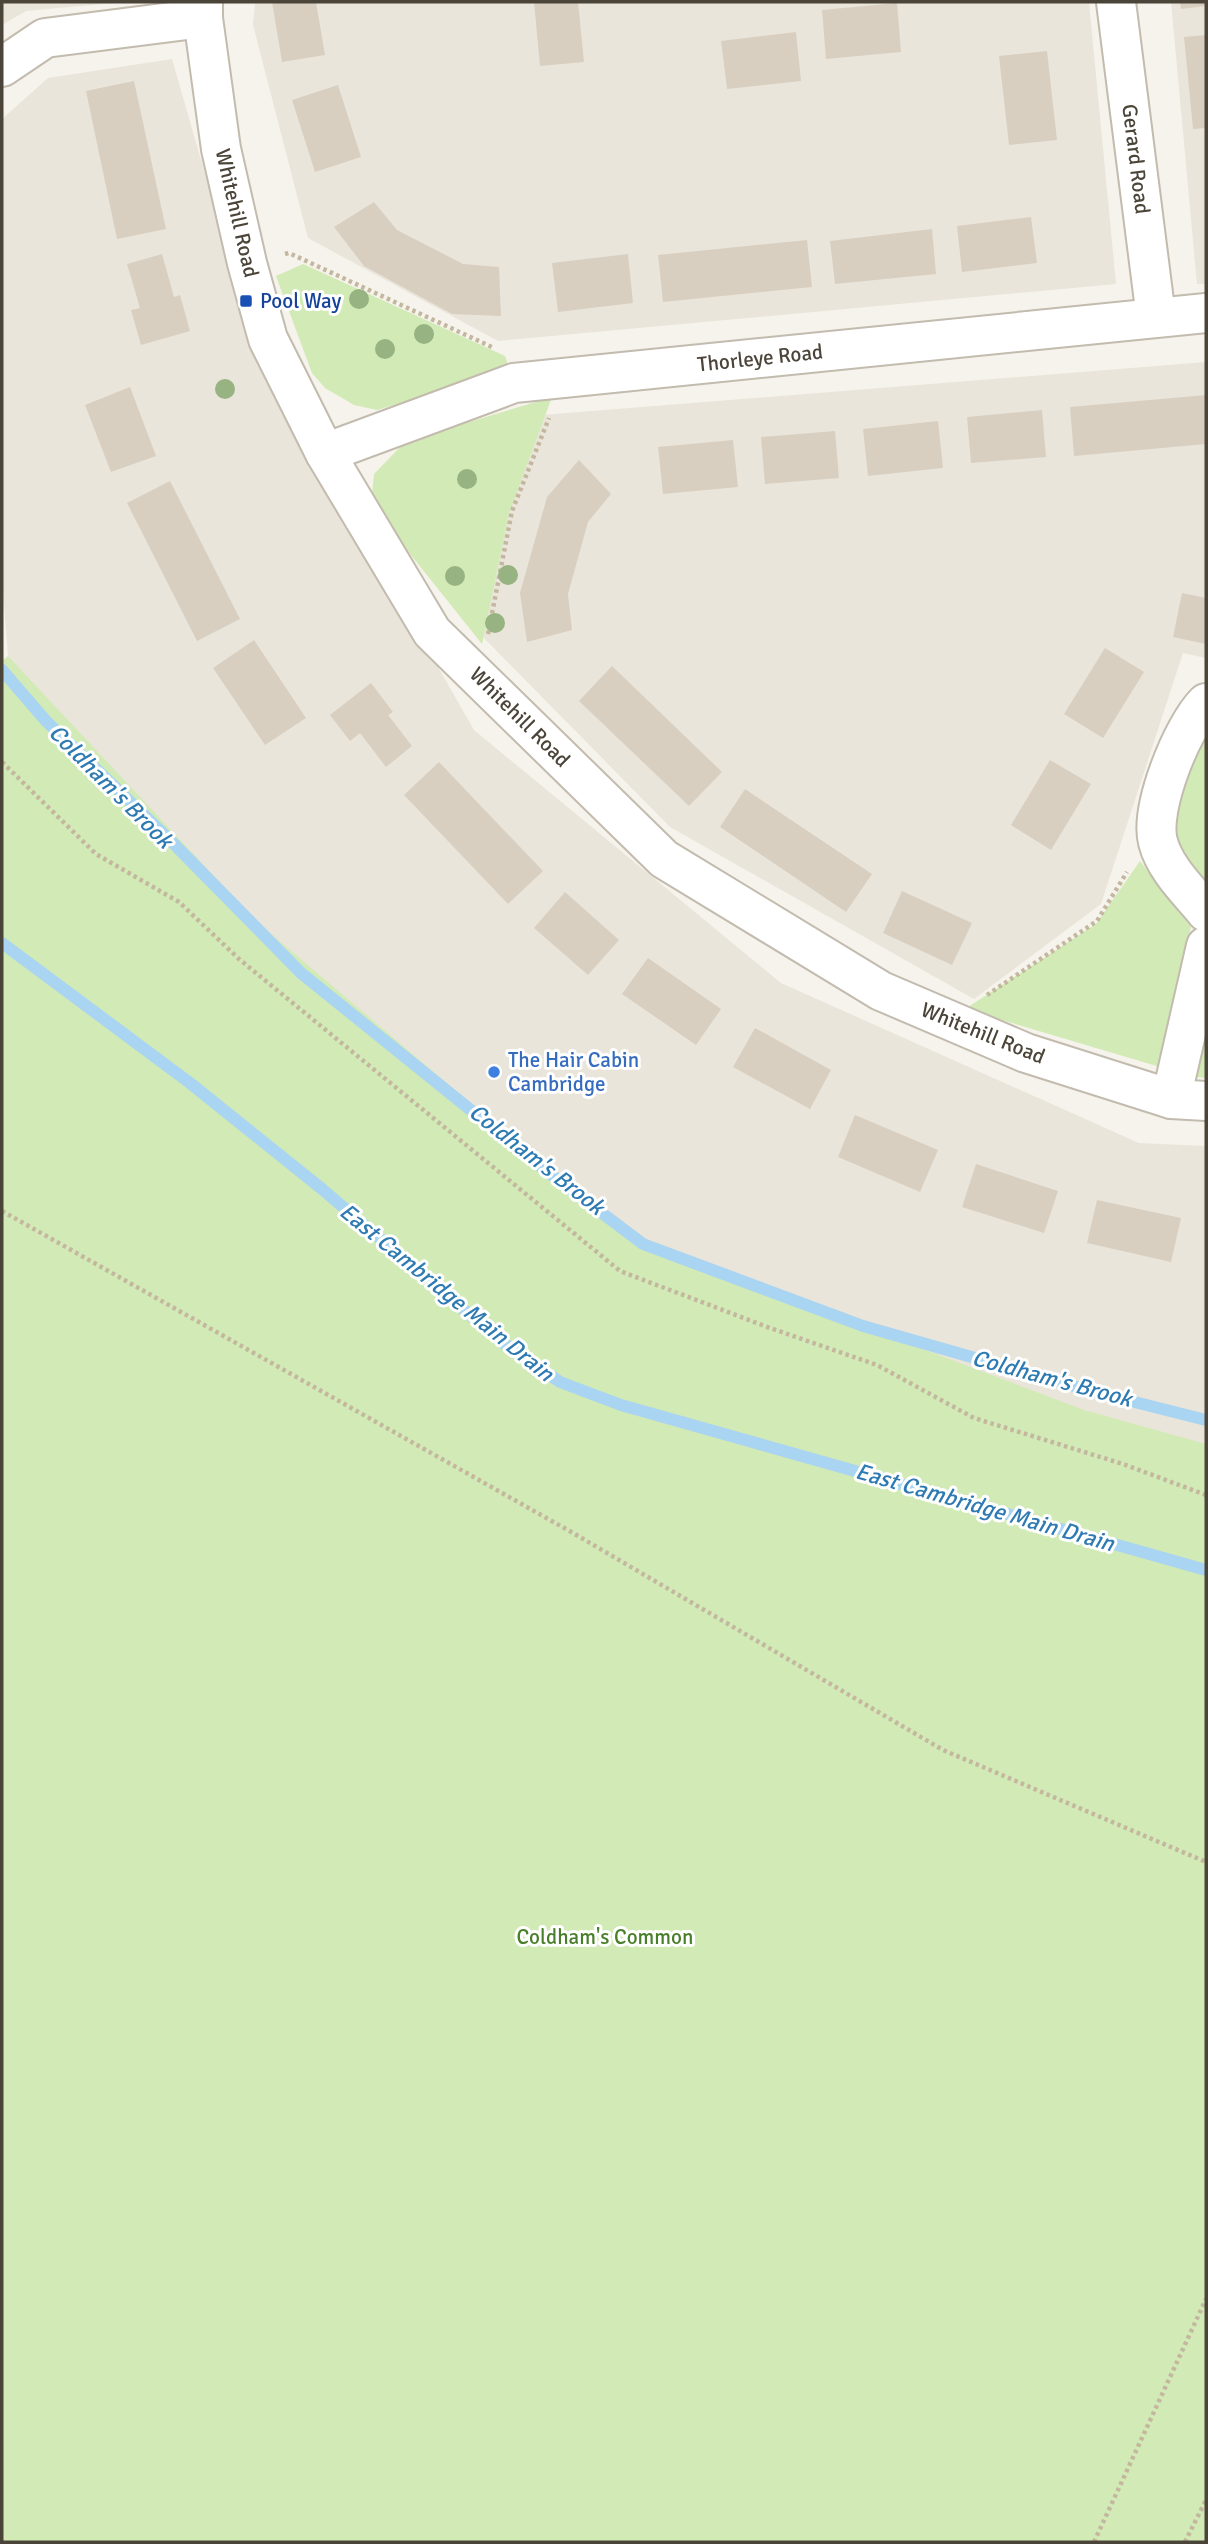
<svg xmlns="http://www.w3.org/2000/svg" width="1208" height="2544" viewBox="0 0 1208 2544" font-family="Signika,sans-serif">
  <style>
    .residential { fill: #eae5da }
    .green { fill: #d2eab5 }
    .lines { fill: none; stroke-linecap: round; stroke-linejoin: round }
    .stream { stroke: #a9d4f2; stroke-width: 12 }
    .building { fill: #d8cfc1 }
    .minor-casing { stroke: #c2bbae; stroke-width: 42 }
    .path { stroke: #c4b79f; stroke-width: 4.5; stroke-dasharray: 3.5 3.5; stroke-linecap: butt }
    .minor { stroke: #fff; stroke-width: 38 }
    .tree { fill: #97b381 }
    .transit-dot { fill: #1a4fb4; stroke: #fff; stroke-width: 2.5 }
    .shop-dot { fill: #3f7fe0; stroke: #fff; stroke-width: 2.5 }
    .labels { text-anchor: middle; stroke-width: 6; stroke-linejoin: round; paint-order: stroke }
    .street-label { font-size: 21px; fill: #4b4439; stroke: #fff }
    .transit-label { font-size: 21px; fill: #164399; stroke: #fff; text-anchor: start }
    .shop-label { font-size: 21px; fill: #366cbe; stroke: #fff; text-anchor: start }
    .park-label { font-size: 21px; fill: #4a7f2a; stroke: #fff }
    .water-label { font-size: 23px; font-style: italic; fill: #2e7ab2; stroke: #fff }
  </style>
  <rect width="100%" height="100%" fill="#f6f3ec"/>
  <g class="residential">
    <polygon points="2,2 125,2 26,11 2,25"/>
    <polygon points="255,2 1089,2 1116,284 498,341 308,238 253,25"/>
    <polygon points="1171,2 1206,2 1206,284 1197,284"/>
    <polygon points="172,59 249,327 358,527 474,730 781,983 1139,1143 1206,1146 1206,1452 622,1261 231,938 8,656 2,578 2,119 48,78"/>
    <polygon points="1206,362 1206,658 1183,653 1101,904 974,999 670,827 480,634 529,416"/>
  </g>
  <g class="green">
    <polygon points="303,264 505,356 510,370 377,410 354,405 325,388 312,373 276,276"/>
    <polygon points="552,397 509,513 482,644 383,520 372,494 374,474 406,441"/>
    <polygon points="8,656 257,922 629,1238 1084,1410 1206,1444 1206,2542 2,2542 2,661"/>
    <polygon points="1206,732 1206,888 1169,833 1185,764"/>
    <polygon points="1140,861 1191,927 1160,1067 965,1009 1096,924"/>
    <polygon points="1206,1033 1206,1078 1197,1077"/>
  </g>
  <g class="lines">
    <g class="stream">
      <polyline points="2,670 46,721 169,839 301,973 545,1170 643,1244 863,1326 1091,1391 1206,1420"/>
      <polyline points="2,943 190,1083 322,1189 499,1340 560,1382 621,1405 1206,1570"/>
    </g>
  </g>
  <g class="building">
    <polygon points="272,2 316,2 325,55 282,62"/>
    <polygon points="534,2 578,2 584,62 540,66"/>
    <polygon points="1180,2 1206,2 1206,6 1181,9"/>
    <polygon points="897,3 901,52 826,59 822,10"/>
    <polygon points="796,32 801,81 727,89 721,41"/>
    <polygon points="1206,35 1206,128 1193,129 1184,37"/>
    <polygon points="1047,51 1057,140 1009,145 999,56"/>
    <polygon points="134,81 166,229 117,239 86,91"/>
    <polygon points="338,85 361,157 315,172 292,100"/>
    <polygon points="374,202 397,230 463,264 499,267 501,316 452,314 364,266 334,227"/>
    <polygon points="1031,217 1037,263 962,272 957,226"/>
    <polygon points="932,229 936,274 835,284 830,241"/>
    <polygon points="807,240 812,287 663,302 658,255"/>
    <polygon points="162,254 174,297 180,295 190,331 141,345 131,310 140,308 127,264"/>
    <polygon points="628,254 633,303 558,312 552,263"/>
    <polygon points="130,387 156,456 111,472 85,405"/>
    <polygon points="1206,395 1206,444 1074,456 1070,407"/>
    <polygon points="1042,410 1046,457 971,463 967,417"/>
    <polygon points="938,421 943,468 868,476 863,429"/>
    <polygon points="835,431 839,478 765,484 761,437"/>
    <polygon points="733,440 738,487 663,494 658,447"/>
    <polygon points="579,460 611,494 588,522 568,594 572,630 527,642 520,593 547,497"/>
    <polygon points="170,481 240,619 197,641 127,503"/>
    <polygon points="1182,593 1206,598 1206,644 1173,637"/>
    <polygon points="254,640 306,718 265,745 213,668"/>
    <polygon points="1105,648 1144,672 1103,738 1064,714"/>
    <polygon points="612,666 722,772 689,806 579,701"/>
    <polygon points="371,683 393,712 388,715 412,746 386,767 360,733 350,741 330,715"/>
    <polygon points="1050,760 1091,784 1051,850 1011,825"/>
    <polygon points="439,762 543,871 508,904 404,795"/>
    <polygon points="745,789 872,874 846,912 720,827"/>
    <polygon points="902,891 972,923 952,965 883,933"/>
    <polygon points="565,892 619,940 588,975 534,928"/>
    <polygon points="648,958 721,1009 696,1045 622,994"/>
    <polygon points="755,1028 831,1070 810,1109 733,1067"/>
    <polygon points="855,1115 938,1150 920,1192 838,1157"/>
    <polygon points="976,1164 1058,1191 1044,1233 962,1207"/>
    <polygon points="1097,1200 1181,1218 1171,1262 1087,1243"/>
  </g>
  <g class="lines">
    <defs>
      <g id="minor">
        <polyline points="203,2 203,18 221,149 247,263 268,339 325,453 432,632 664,859 881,991 1026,1053 1171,1099 1206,1101"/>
        <polyline points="1116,2 1156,317"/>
        <polyline points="2,67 45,38 203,18"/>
        <polyline points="325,453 514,383 1206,313"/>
        <path d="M1206,703C1182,727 1149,809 1158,842C1165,869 1189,891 1206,912"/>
        <polyline points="1171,1099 1206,946"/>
      </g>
    </defs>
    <use href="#minor" class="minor-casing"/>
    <g class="path">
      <polyline points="285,254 289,253 494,348"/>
      <polyline points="488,634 512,511 549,418"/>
      <polyline points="2,762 96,854 179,902 239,959 620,1271 770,1328 877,1365 974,1418 1123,1464 1206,1495"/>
      <polyline points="987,995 1097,921 1127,872"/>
      <polyline points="2,1211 573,1533 943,1750 1206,1862"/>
      <polyline points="1094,2542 1206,2299"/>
      <polyline points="1185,2542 1206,2500"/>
    </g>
    <use href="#minor" class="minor"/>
  </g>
  <g class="tree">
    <circle cx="359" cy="299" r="10"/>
    <circle cx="424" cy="334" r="10"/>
    <circle cx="385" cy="349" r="10"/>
    <circle cx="225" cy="389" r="10"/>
    <circle cx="467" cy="479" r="10"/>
    <circle cx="508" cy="575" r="10"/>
    <circle cx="455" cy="576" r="10"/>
    <circle cx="495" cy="623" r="10"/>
  </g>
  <rect class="transit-dot" x="239" y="294" width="14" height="14" rx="3.5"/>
  <circle class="shop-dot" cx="494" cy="1072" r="7"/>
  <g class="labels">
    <g class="street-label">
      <text transform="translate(1136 159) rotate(83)" y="7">Gerard Road</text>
      <text transform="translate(237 213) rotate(77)" y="7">Whitehill Road</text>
      <text transform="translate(760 358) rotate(-6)" y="7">Thorleye Road</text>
      <text transform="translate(520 717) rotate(45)" y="7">Whitehill Road</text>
      <text transform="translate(983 1033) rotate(22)" y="7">Whitehill Road</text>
    </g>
    <g class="transit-label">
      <text x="260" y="308">Pool Way</text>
    </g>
    <g class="shop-label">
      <text x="508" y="1067">The Hair Cabin<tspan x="508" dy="24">Cambridge</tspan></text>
    </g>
    <g class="park-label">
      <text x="605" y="1944">Coldham's Common</text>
    </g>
    <g class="water-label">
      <text transform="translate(111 786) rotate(45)" y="8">Coldham's Brook</text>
      <text transform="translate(537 1159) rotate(38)" y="8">Coldham's Brook</text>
      <text transform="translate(447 1292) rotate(39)" y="8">East Cambridge Main Drain</text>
      <text transform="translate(1052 1378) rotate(15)" y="8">Coldham's Brook</text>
      <text transform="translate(985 1507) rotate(16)" y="8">East Cambridge Main Drain</text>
    </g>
  </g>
  <rect width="1208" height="2544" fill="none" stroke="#4b4439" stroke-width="7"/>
</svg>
